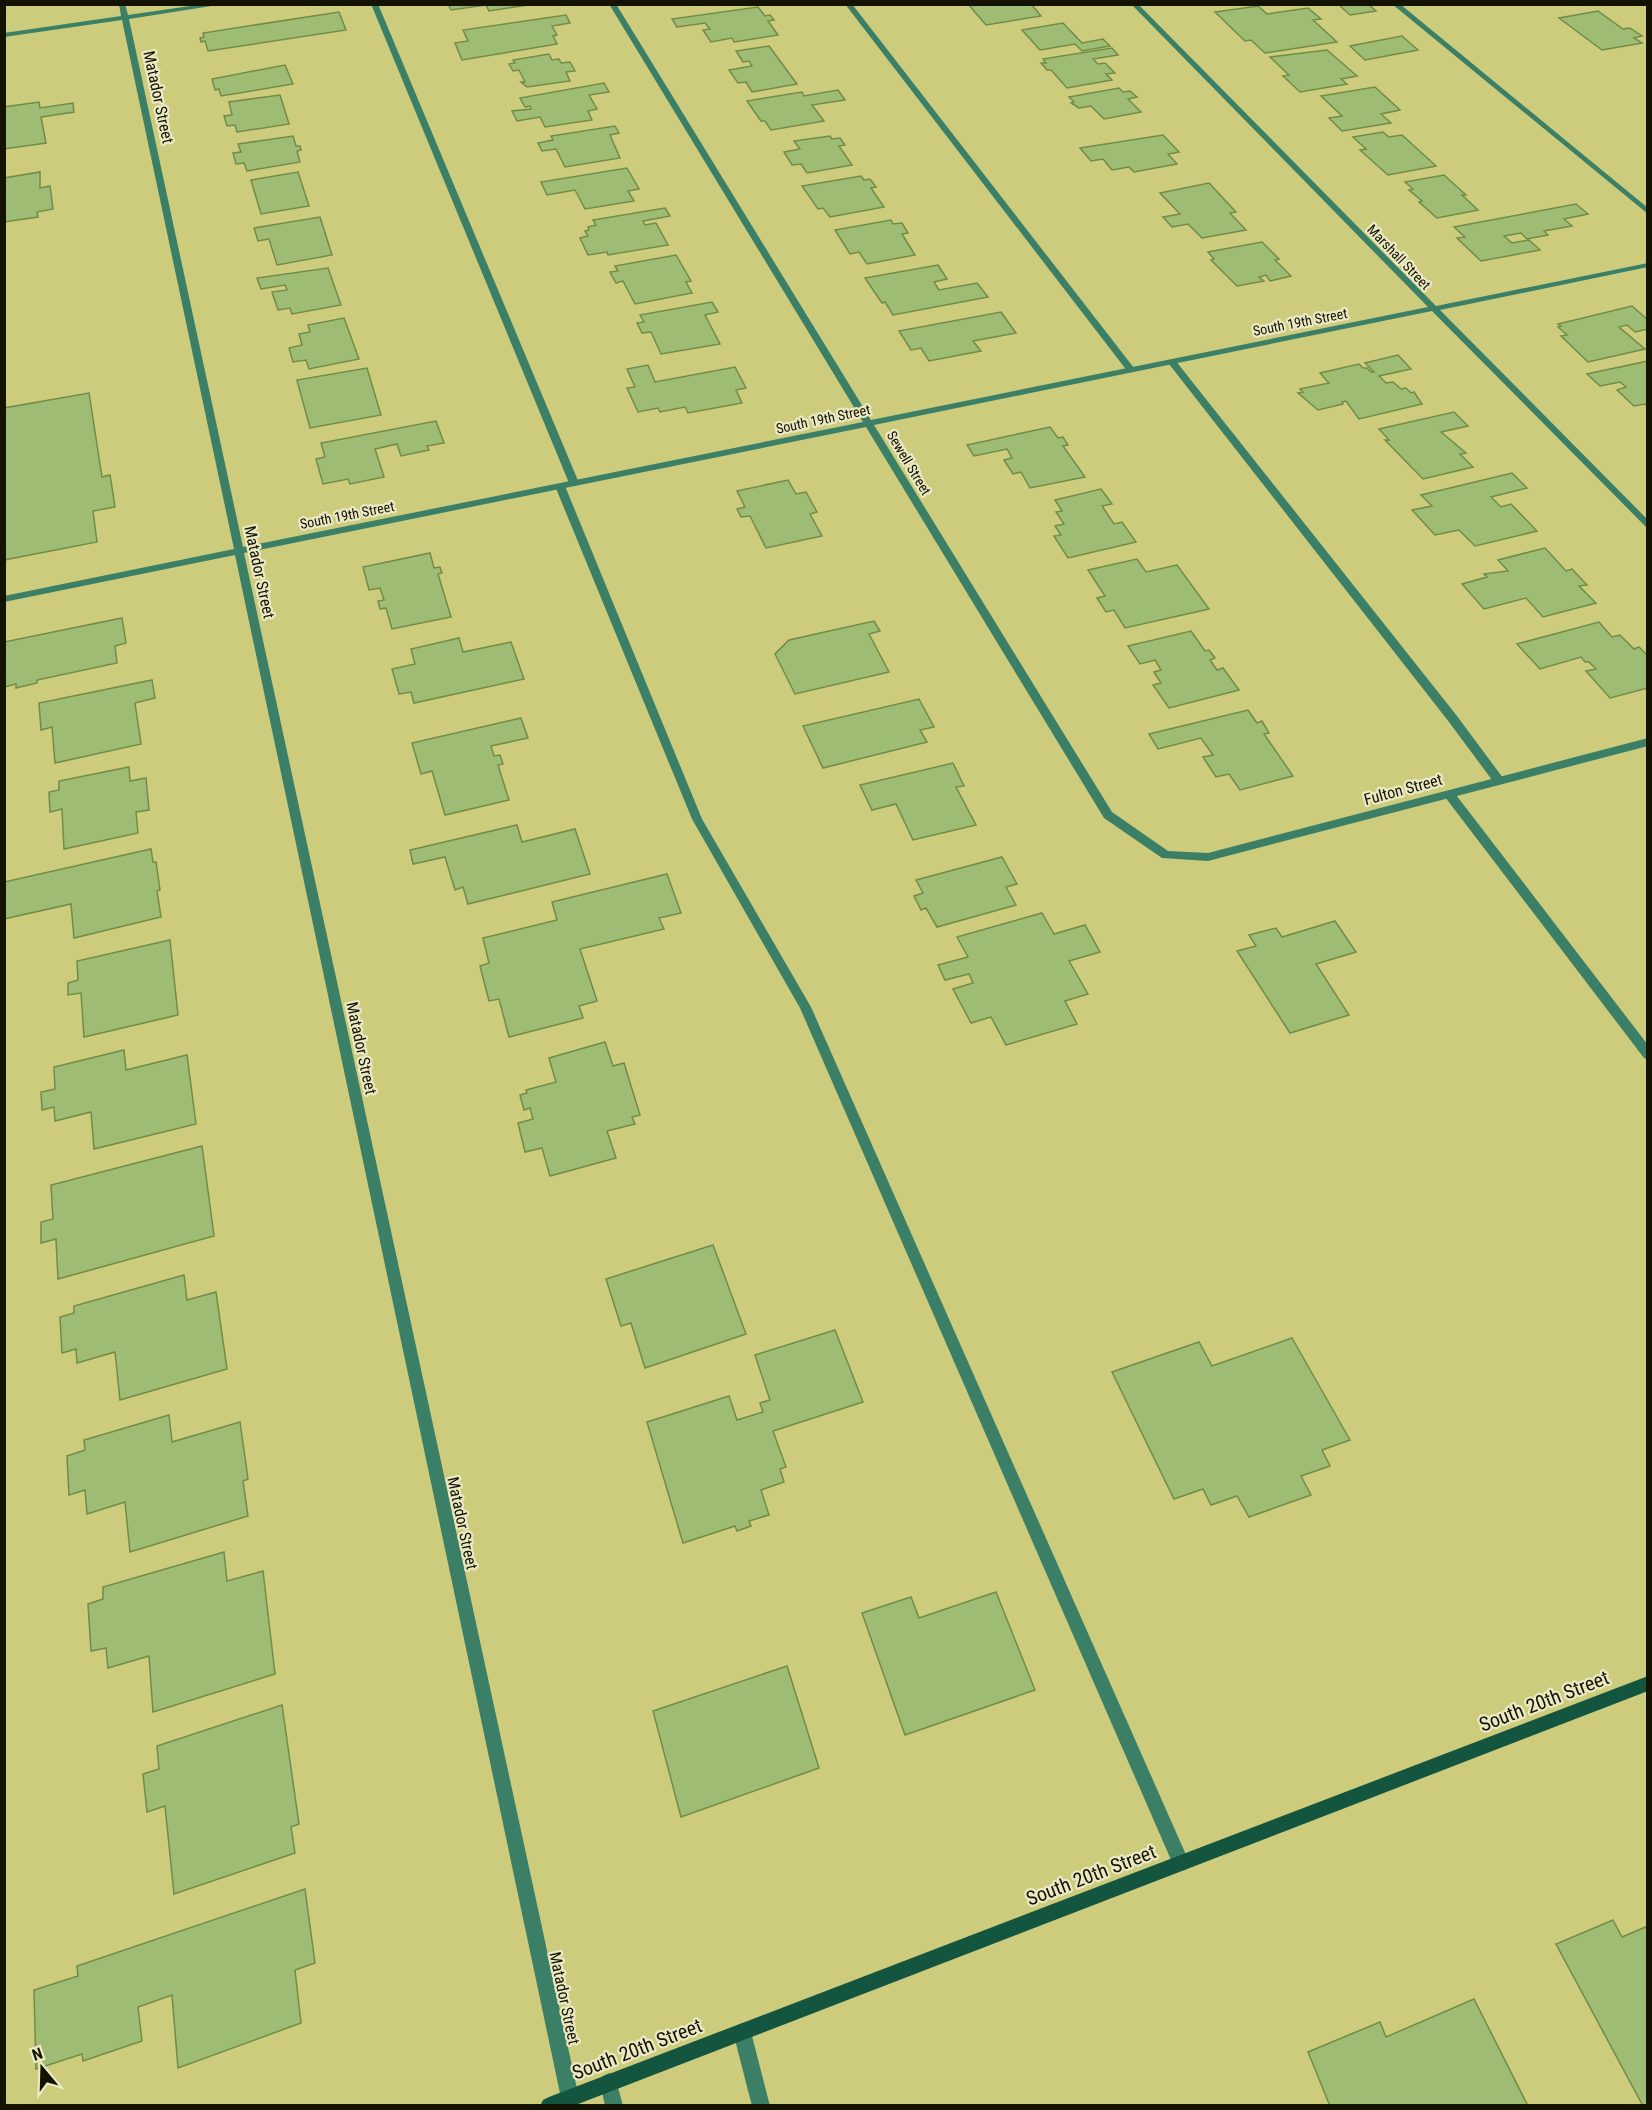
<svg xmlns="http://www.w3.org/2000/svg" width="1652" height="2110" viewBox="0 0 1652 2110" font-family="'Roboto Condensed',sans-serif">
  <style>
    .building { fill: #9fbc75; stroke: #718c47; stroke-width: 1.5 }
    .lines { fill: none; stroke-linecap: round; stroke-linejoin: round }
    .lane { fill: #3b8066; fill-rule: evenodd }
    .street { fill: #3b8066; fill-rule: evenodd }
    .secondary { fill: #145540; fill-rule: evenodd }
    .labels { text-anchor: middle; stroke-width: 4.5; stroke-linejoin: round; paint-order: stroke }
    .far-street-label { font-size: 14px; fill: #141200; stroke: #eae9c3 }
    .street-label { font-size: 16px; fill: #141200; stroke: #eae9c3 }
    .near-street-label { font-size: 20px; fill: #141200; stroke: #eae9c3 }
  </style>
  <rect width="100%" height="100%" fill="#cdcb7c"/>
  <g class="building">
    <polygon points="448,4 528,4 528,5 489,11 486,5 451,10"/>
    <polygon points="968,4 1034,4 1032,5 1041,16 986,25"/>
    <polygon points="1338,4 1368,4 1376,11 1350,15"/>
    <polygon points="1258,6 1267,14 1308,8 1321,19 1313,20 1337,42 1265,53 1251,40 1245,41 1215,12"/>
    <polygon points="758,7 765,16 770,15 774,20 768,21 778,35 734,42 732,38 711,42 703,30 710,29 705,23 677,27 672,19"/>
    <polygon points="1598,11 1623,29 1630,28 1642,36 1634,38 1642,43 1602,50 1559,18"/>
    <polygon points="339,12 346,30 208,51 205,41 201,42 200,38 204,37 203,33"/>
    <polygon points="566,15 570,23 552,26 557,35 553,36 557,44 462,60 455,43 468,41 463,30"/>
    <polygon points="1063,23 1082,43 1103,39 1110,46 1082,51 1075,44 1040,50 1022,30"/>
    <polygon points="1402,36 1418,50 1365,60 1350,46"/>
    <polygon points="769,46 797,84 752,92 746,82 738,83 729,70 752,66 749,61 743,62 736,51"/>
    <polygon points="1112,48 1118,55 1093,59 1098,64 1105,63 1115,73 1106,74 1112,80 1067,88 1051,70 1047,70 1041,63 1046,63 1043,59"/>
    <polygon points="1327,50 1357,76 1341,79 1347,84 1300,92 1283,76 1289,75 1270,57"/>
    <polygon points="549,54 552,60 559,59 561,63 570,62 575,71 566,72 570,81 527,87 521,82 525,82 519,70 513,71 509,64 515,63 513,60"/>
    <polygon points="285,65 293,84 221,96 219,89 215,90 212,79"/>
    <polygon points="604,83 609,92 589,95 597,109 588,111 592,120 545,127 540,117 517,121 512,111 531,109 530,106 525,107 520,98"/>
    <polygon points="1375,87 1400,110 1381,114 1391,123 1342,131 1329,118 1342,116 1321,96"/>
    <polygon points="1119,88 1123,92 1130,91 1137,97 1128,99 1141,112 1104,119 1091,106 1079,108 1071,103 1074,102 1069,97"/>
    <polygon points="838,90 845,100 812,105 824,121 771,130 765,121 761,121 747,101 802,92 804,96"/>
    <polygon points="280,95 289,124 237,132 235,125 227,126 224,116 232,115 229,102"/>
    <polygon points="39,102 40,108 73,103 74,112 41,117 46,143 4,149 4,107"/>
    <polygon points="615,126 619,133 610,135 620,158 565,167 556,149 542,151 538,143 553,140 551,136"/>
    <polygon points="1383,132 1389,137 1402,135 1436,166 1388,175 1360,150 1366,149 1353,137"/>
    <polygon points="1163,135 1179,152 1168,154 1177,164 1134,172 1129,167 1112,170 1103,159 1091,161 1080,148"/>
    <polygon points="293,136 296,146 300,146 301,150 297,151 300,162 247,171 244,163 236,164 233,153 241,152 238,144"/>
    <polygon points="830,136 832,139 840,138 845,145 839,146 852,165 807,173 801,164 792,165 784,152 800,149 794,141"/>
    <polygon points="627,168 639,189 628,191 634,201 585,209 575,190 547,195 541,182"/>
    <polygon points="40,172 40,188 50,186 53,209 37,212 38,217 4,222 4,178"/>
    <polygon points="298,172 309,206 261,214 251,180"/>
    <polygon points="1444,175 1466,195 1462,195 1478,210 1437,218 1419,202 1422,201 1409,190 1413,189 1405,182"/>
    <polygon points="861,176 864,180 870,179 876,187 871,188 884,207 830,217 823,208 818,209 802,186"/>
    <polygon points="1209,183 1236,212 1230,213 1246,230 1202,238 1188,224 1172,227 1163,217 1180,214 1160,193"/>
    <polygon points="1576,204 1588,214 1564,219 1572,226 1544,231 1548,235 1527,239 1521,233 1504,236 1512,243 1529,240 1540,250 1481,261 1457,238 1465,237 1454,227"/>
    <polygon points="665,208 670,216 643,221 645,225 656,223 668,245 608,255 607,252 588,255 580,238 588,236 585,231 589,230 588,227 596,225 593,220"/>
    <polygon points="320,217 332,255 277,265 269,239 258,241 254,228"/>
    <polygon points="891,220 893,224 902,223 908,233 902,234 915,255 867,264 859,252 850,254 835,230"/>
    <polygon points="1262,242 1279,259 1275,260 1291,276 1270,281 1266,275 1259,277 1264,281 1237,286 1211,260 1214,259 1208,252"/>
    <polygon points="676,255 691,281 686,282 692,293 635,304 623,281 616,283 610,272 618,271 615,266"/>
    <polygon points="938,265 947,279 934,282 939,290 977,283 988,297 893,315 885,302 882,303 865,278"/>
    <polygon points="328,268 341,305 292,314 290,308 278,310 272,292 287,290 285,285 261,289 257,278"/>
    <polygon points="712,302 718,312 705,315 720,344 661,354 651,332 642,333 637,323 644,322 640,315"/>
    <polygon points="1632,306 1648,320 1648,329 1635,332 1627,325 1619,327 1645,349 1588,362 1561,336 1567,335 1558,327 1561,326 1558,324"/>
    <polygon points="1001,312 1016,333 973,341 981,351 929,361 921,348 911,350 899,331"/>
    <polygon points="344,318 359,359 309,369 306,360 293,362 289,348 302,345 299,334 310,332 308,325"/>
    <polygon points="1398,355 1411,369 1379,376 1386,383 1393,382 1401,389 1406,388 1411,393 1414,392 1422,404 1359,419 1346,401 1342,402 1343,404 1318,410 1298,393 1303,392 1300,389 1329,383 1320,373 1359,364 1363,368 1367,368 1371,372 1374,372 1365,363"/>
    <polygon points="1648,361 1648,407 1645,404 1634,406 1617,390 1626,387 1620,382 1600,386 1587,374"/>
    <polygon points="648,365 655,382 735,367 746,388 736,390 742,403 688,413 685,407 660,412 658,408 638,412 627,388 635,387 627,369"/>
    <polygon points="367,368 381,415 310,428 297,380"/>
    <polygon points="89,393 102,477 110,475 115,507 93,511 97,542 4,560 4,408"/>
    <polygon points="1454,412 1468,426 1441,432 1466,453 1460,454 1473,467 1423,479 1385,440 1389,440 1379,429"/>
    <polygon points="436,421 444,443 427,446 429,450 401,456 397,444 375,449 384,477 350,484 348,479 323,484 316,459 325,457 321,443"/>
    <polygon points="1050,427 1058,438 1063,437 1068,445 1063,446 1085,477 1030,488 1021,472 1013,474 1004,460 1012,458 1007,449 974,456 967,445"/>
    <polygon points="1512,473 1527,488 1491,497 1501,507 1511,504 1537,531 1475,546 1459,530 1435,535 1412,510 1432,506 1421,495"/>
    <polygon points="788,480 796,494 806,492 817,512 810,514 822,536 766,548 750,516 741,517 737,509 745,507 737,491"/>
    <polygon points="1101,489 1112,504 1102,506 1114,524 1122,522 1136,542 1068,558 1054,536 1061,535 1055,526 1064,524 1056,512 1062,511 1055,500"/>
    <polygon points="1545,548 1566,571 1572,569 1587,585 1579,586 1596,603 1543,617 1526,598 1484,609 1462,584 1487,577 1484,574 1508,571 1498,560"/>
    <polygon points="430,553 434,568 440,567 442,573 438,574 451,617 392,629 386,608 380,609 378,601 384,600 380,588 369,590 363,567"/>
    <polygon points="1137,559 1146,572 1177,565 1209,609 1125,628 1114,610 1106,612 1097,598 1105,596 1088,570"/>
    <polygon points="122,618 126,643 115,646 117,663 37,680 37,683 16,688 16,684 4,687 4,642"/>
    <polygon points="874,621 880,631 869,634 889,672 795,694 775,654 789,640"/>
    <polygon points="1599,622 1612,637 1620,635 1634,649 1639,647 1648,656 1648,688 1610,698 1586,671 1596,669 1589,662 1585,662 1581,657 1540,669 1517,644"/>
    <polygon points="1191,631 1205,651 1209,650 1215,658 1210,660 1217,670 1223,668 1239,690 1169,708 1153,685 1161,683 1154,672 1161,670 1155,660 1140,664 1128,646"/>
    <polygon points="459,638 463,652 511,642 524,679 414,703 411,692 399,694 392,669 415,664 411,649"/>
    <polygon points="152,680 155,698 135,703 141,744 55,763 52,727 41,730 39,703"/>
    <polygon points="919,699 934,727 920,730 927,742 823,768 803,726"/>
    <polygon points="1248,710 1257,723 1262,721 1269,733 1264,734 1293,776 1240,790 1229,774 1216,777 1203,757 1213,755 1201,738 1158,749 1149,734"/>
    <polygon points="521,718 528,738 491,746 494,756 500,755 503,764 498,765 509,800 445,815 432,771 421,774 412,743"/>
    <polygon points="953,763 964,786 956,787 976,825 913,840 896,804 872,810 860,785"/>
    <polygon points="129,767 130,781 146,778 149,810 136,812 138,833 64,849 62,809 50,812 49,792 59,790 59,781"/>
    <polygon points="517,825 522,842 575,829 590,874 468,904 463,887 455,890 445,857 413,864 410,850"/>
    <polygon points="151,849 153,862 156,862 160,890 157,891 161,917 74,938 71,904 4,919 4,882"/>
    <polygon points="1002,857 1017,884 1006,887 1016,905 937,927 926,908 921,910 914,896 923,893 916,880"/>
    <polygon points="667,874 681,913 659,918 664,929 580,949 597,1001 579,1006 583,1018 509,1037 499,999 489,1001 480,966 489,963 483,938 557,920 552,902"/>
    <polygon points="1042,913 1054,934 1085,925 1100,952 1069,961 1088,994 1065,1001 1077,1024 1006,1045 991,1017 971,1023 953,989 973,983 969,974 945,980 938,965 968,957 957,937"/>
    <polygon points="1335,921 1356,952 1316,964 1349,1015 1290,1033 1237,951 1256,946 1249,935 1276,928 1282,937"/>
    <polygon points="170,940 178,1015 84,1037 81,993 68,995 68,983 78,980 77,961"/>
    <polygon points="605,1042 613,1066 624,1063 640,1115 632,1117 635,1124 607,1131 616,1158 550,1176 542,1148 525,1152 518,1123 533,1119 530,1108 524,1110 520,1095 527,1093 526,1090 556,1082 549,1058"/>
    <polygon points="124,1050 126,1070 187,1055 196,1124 94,1149 91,1112 55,1121 54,1107 42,1110 41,1092 55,1089 54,1067"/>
    <polygon points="202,1146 214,1236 58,1279 56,1239 41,1243 41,1222 53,1219 51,1185"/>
    <polygon points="713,1245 746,1334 645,1368 631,1323 621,1326 606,1279"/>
    <polygon points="184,1275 187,1300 216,1292 227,1369 120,1400 115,1352 77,1363 76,1349 62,1353 60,1317 74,1313 74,1306"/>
    <polygon points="835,1330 863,1402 773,1431 786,1467 780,1469 784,1482 761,1490 769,1515 749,1521 751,1526 737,1531 735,1526 683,1543 647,1422 729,1396 737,1420 763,1412 760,1403 770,1400 755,1355"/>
    <polygon points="1292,1338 1350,1440 1322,1450 1330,1466 1301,1476 1311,1495 1249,1517 1237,1496 1211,1505 1203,1489 1174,1499 1112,1372 1199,1342 1212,1366"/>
    <polygon points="169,1415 172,1442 240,1422 248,1479 243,1481 248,1516 130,1552 125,1502 87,1514 85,1490 69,1495 67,1456 85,1450 84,1440"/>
    <polygon points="224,1552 227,1581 263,1571 275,1674 153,1712 149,1656 108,1668 106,1648 91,1651 88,1604 103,1599 103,1587"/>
    <polygon points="996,1592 1035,1690 905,1735 862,1613 911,1597 919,1618"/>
    <polygon points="787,1666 819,1768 681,1817 653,1711"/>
    <polygon points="282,1705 299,1824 291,1827 295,1853 174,1894 165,1806 147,1812 143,1774 159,1769 157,1746"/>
    <polygon points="305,1889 315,1963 295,1970 301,2023 178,2068 172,1995 138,2007 142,2041 83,2061 82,2054 36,2069 34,1990 78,1976 77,1966"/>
    <polygon points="1613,1920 1622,1937 1648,1926 1648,2106 1643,2106 1556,1944"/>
    <polygon points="1474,1999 1528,2106 1330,2106 1308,2052 1380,2022 1386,2037"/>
  </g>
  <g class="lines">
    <g class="lane">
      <polygon points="371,4 378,4 579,483 577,485 574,486 569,483"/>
      <polygon points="845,4 852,4 1134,368 1134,372 1128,372"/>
      <polygon points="1392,4 1400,4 1648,208 1648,214"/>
      <polygon points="1169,360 1175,360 1457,716 1503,778 1504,781 1503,784 1495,784 1449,722 1169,364"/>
      <polygon points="560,483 565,486 702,819 811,1007 1187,1857 1189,1863 1187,1869 1181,1871 1175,1869 800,1008 692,819 555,486"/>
      <polygon points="1449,790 1453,791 1648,1045 1648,1060 1644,1058 1445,797 1444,794"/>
      <polygon points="742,2023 748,2026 751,2032 770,2106 752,2106 733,2032 736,2026"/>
      <polygon points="609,2073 615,2076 623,2106 605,2106 600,2082 603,2076"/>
    </g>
    <polygon class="street" points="119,4 125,4 128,15 204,4 224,4 129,19 243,547 863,422 609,4 616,4 871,420 1428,307 1131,4 1138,4 1436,306 1648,263 1648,267 1440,310 1648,520 1648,529 1432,311 874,425 1112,812 1168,851 1208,853 1648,738 1648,746 1208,861 1162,858 1104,818 866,427 244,553 579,2098 576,2104 564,2104 561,2098 235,555 4,602 4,596 234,549 122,20 4,37 4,33 121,16"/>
    <polygon class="secondary" points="1648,1676 1648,1691 573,2106 540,2106 543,2100 549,2097"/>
  </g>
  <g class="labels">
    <g class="far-street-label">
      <text transform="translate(1399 257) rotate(46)" y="5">Marshall Street</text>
      <text transform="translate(1300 322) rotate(-11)" y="5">South 19th Street</text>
      <text transform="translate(823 419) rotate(-12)" y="5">South 19th Street</text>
      <text transform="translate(909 463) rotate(59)" y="5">Sewell Street</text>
      <text transform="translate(347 515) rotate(-11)" y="5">South 19th Street</text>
    </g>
    <g class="street-label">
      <text transform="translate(159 97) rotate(78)" y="6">Matador Street</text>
      <text transform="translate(260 572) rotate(78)" y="6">Matador Street</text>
      <text transform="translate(1403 789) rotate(-15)" y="6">Fulton Street</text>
      <text transform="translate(362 1048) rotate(78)" y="6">Matador Street</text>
      <text transform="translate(463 1523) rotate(78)" y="6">Matador Street</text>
      <text transform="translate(565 1998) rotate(78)" y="6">Matador Street</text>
    </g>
    <g class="near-street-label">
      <text transform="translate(1544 1701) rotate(-21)" y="7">South 20th Street</text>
      <text transform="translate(1091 1875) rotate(-21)" y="7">South 20th Street</text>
      <text transform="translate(637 2049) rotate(-21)" y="7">South 20th Street</text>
    </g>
  </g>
  <rect width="1652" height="2110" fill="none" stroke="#141200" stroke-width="12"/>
  <g transform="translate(42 2068) rotate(341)" stroke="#eae9c3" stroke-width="4.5" paint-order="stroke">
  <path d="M0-4.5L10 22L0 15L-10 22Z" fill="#141200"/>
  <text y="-9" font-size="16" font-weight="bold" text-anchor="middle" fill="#141200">N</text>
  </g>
</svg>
